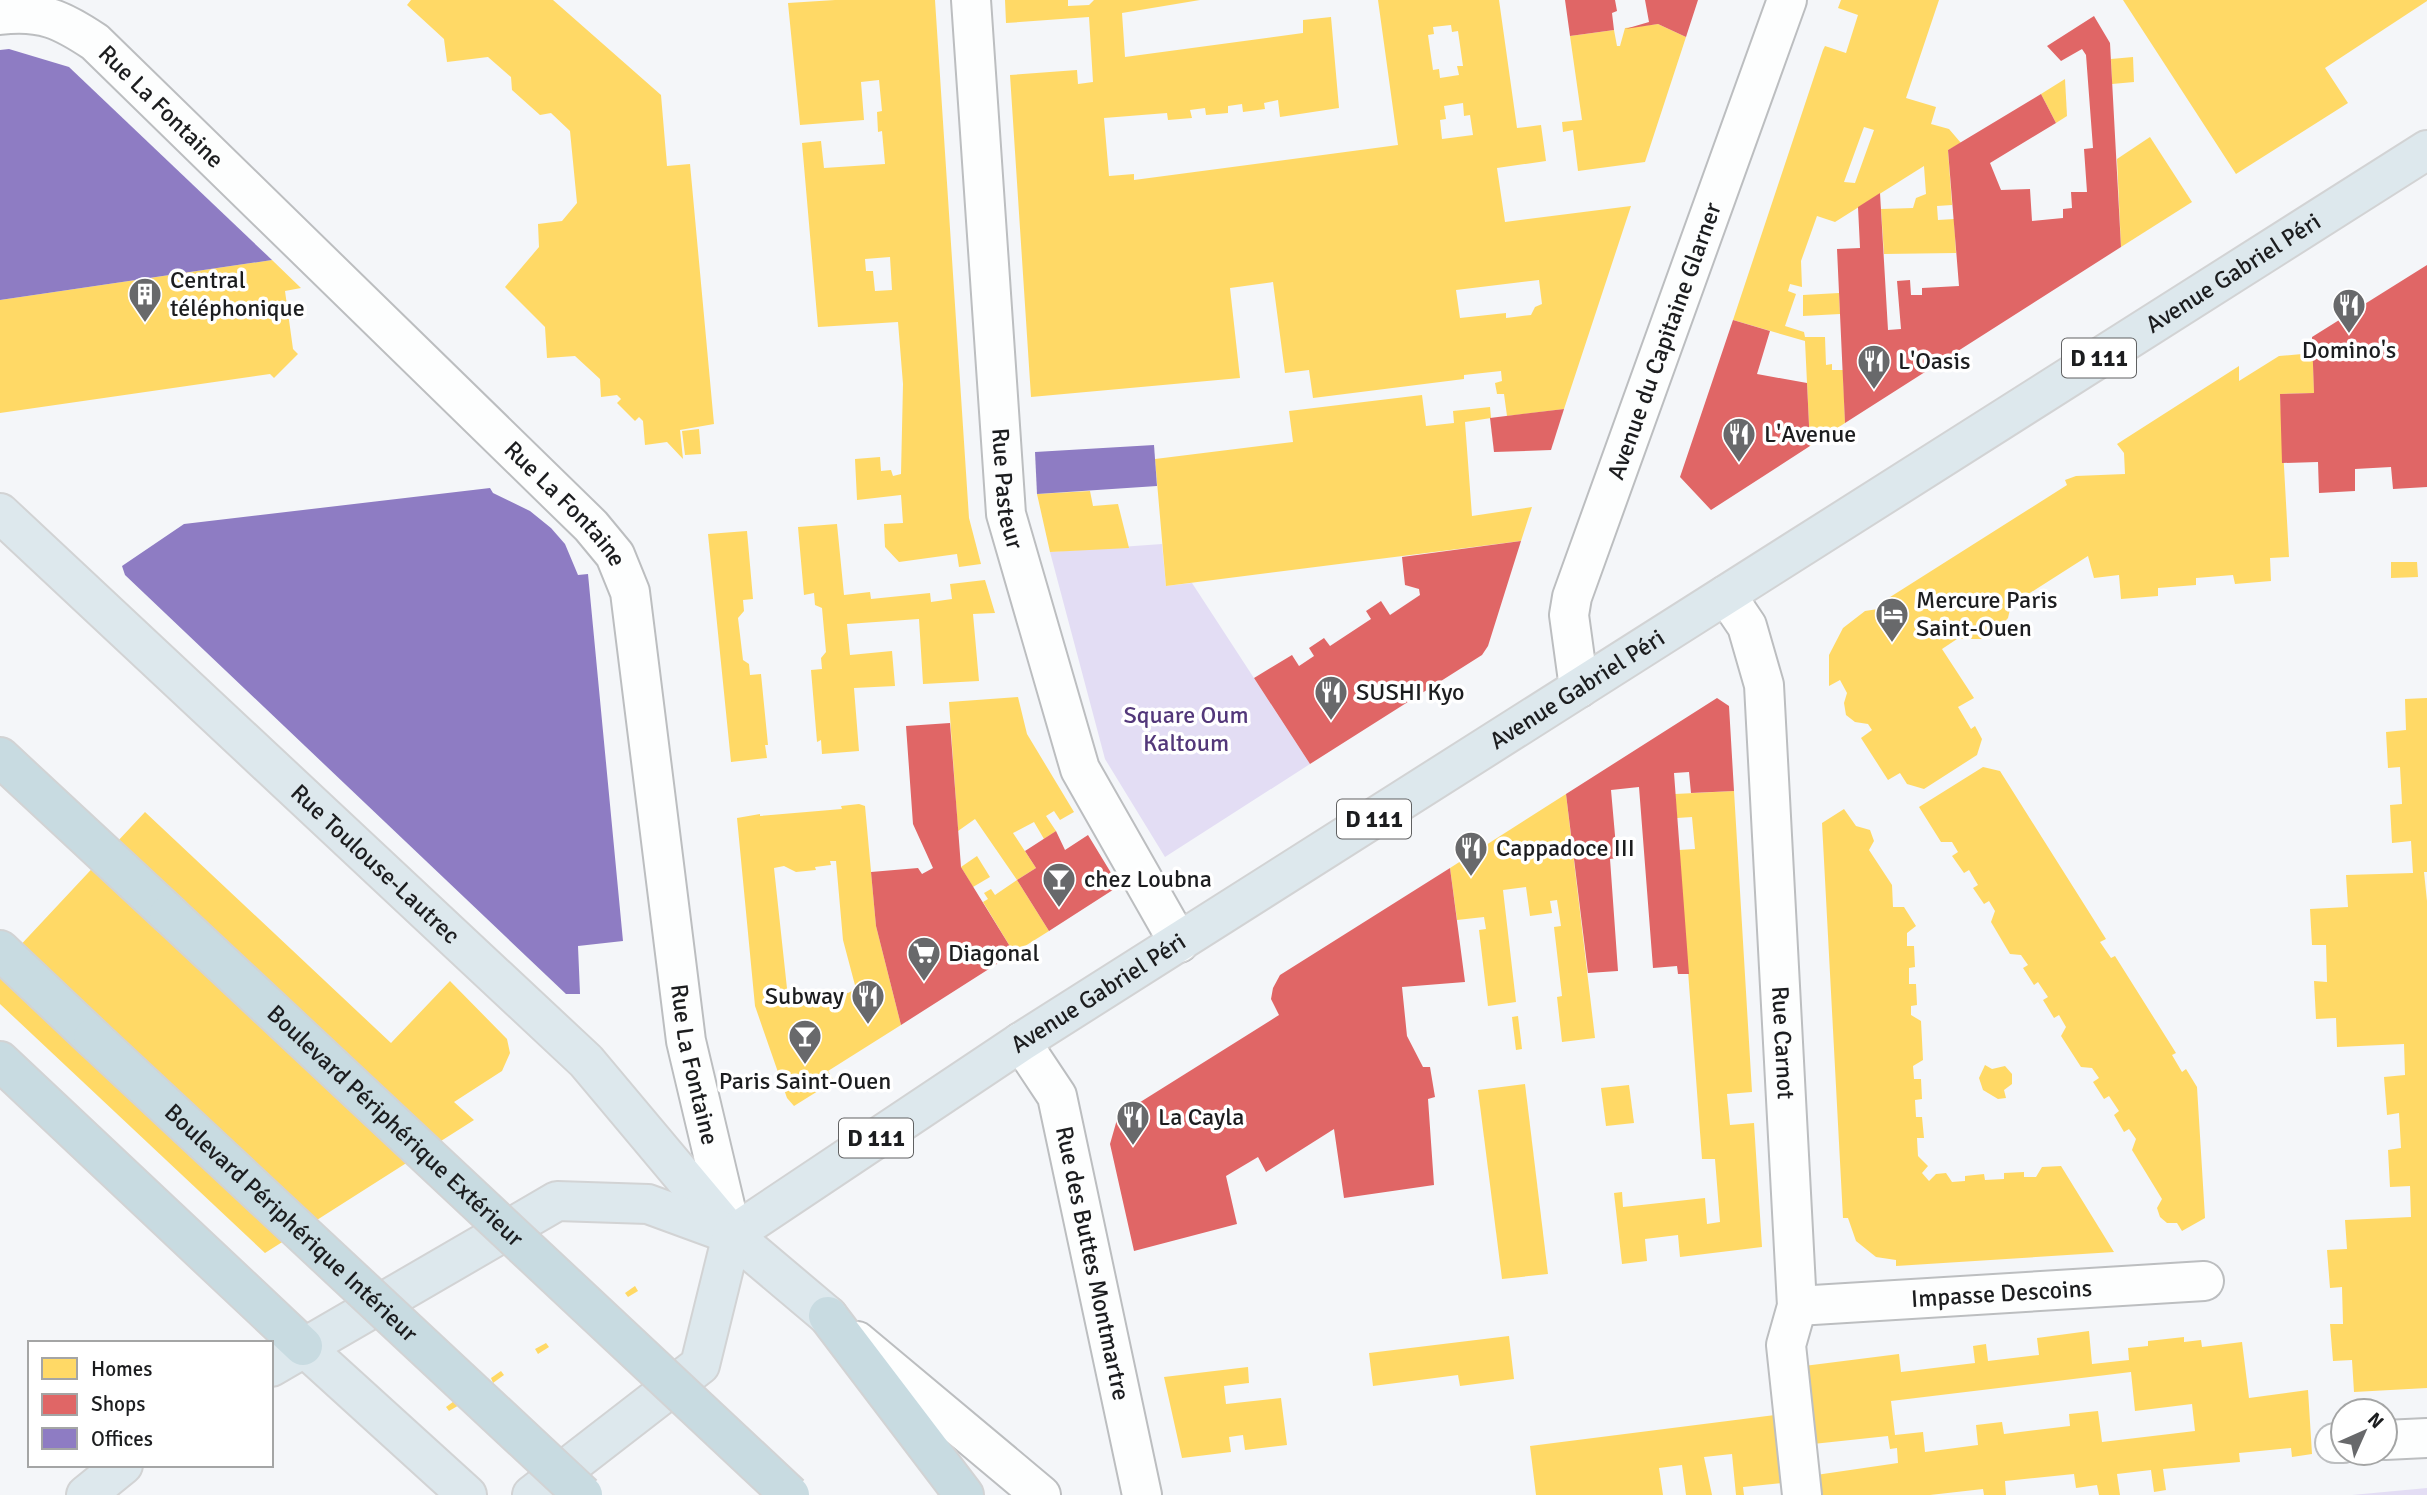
<svg xmlns="http://www.w3.org/2000/svg" width="2427" height="1495" viewBox="0 0 2427 1495" font-family="Signika,sans-serif">
  <style>
    .green { fill: #e3ddf4 }
    .homes { fill: #ffd966; fill-rule: evenodd }
    .shops { fill: #e06666 }
    .offices { fill: #8e7cc3 }
    .lines { fill: none; stroke-linecap: round; stroke-linejoin: round }
    .minor-casing { stroke: #bcbec0; stroke-width: 42 }
    .major-casing { stroke: #d2d3d4; stroke-width: 42 }
    .highway-casing { stroke: #d2d3d4; stroke-width: 42 }
    .minor { stroke: #fdfefe; stroke-width: 38 }
    .major { stroke: #dde8ed; stroke-width: 38 }
    .highway { stroke: #c8dbe1; stroke-width: 38 }
    .highway-bridge-casing { stroke: #d2d3d4; stroke-width: 42; stroke-linecap: butt }
    .highway-bridge { stroke: #c8dbe1; stroke-width: 38 }
    .labels { text-anchor: middle; stroke-width: 7; stroke-linejoin: round; paint-order: stroke }
    .shield { fill: #fff; stroke: #606162; stroke-width: 2 }
    .shield-label { font-size: 23px; font-weight: bold; fill: #1c1d1f }
    .street-label { font-size: 24px; fill: #1c1d1f; stroke: #fff }
    .poi-label { font-size: 24px; fill: #1c1d1f; stroke: #fff; text-anchor: start }
    .park-label { font-size: 24px; fill: #53387a; stroke: #fff }
  </style>
  <rect width="100%" height="100%" fill="#f4f6f9"/>
  <g class="green">
    <polygon points="1162,544 1166,586 1192,583 1310,764 1165,857 1105,759 1050,552"/>
    <polygon points="2427,1488 2427,1495 2352,1495"/>
  </g>
  <g class="homes">
    <polygon points="411,0 553,0 661,95 667,166 690,164 714,424 680,430 683,459 667,442 645,445 643,421 639,417 635,421 617,403 621,399 617,395 601,397 600,379 575,356 547,358 545,327 505,287 539,247 538,224 562,221 577,203 570,131 551,113 540,115 512,90 511,77 488,57 447,62 444,39 407,5"/>
    <path d="M835,0H935L969,518L981,564L959,567L957,554L899,562L885,547L884,524L903,523L901,495L857,500L855,459L880,457L881,471L891,470L893,476L901,474L903,384L898,322L818,327L802,143L821,141L824,168L885,164L882,131L878,132L877,112L882,111L879,80L861,82L864,120L800,125L788,3ZM890,257L892,290L875,291L873,271H866L865,259Z"/>
    <path d="M1005,0H1068V6L1089,5L1094,0H1200L1122,13L1125,57L1303,33V20L1331,17L1339,108L1280,117L1278,100L1264,103L1265,109L1243,112L1242,104L1228,106V113L1206,115L1205,108L1190,110L1192,118L1168,120L1167,113L1104,118L1109,176L1134,174V180L1398,145L1378,0H1499L1517,128L1541,125L1546,161L1497,168L1505,222L1631,206L1564,409L1507,416L1504,394H1497L1495,383L1502,381L1501,371L1464,375V379L1313,398L1309,370L1285,373L1273,282L1230,288L1240,378L1031,397L1010,75L1077,70L1078,84L1093,82L1089,17L1006,23ZM1451,25L1452,32L1458,31L1463,66H1457L1459,75L1440,78L1439,69L1433,70L1428,35L1434,34L1433,27ZM1463,103L1464,116L1470,115L1473,135L1442,139L1440,120L1446,119L1444,106ZM1539,280L1542,304L1535,307L1531,315L1506,318V313L1460,318L1456,290Z"/>
    <path d="M1841,0H1939L1906,98L1936,107L1931,124L1949,129L1961,143L1948,150L1952,205L1937,206L1938,220L1954,219L1956,253L1884,254L1881,209L1913,208L1916,198L1926,194L1924,166L1835,222L1817,216L1801,261L1802,287L1790,284L1788,291L1796,294L1785,326L1804,332L1805,337H1825L1826,365L1832,364V370H1843L1845,423L1810,446L1805,341L1733,320L1823,50L1825,46L1846,53L1858,15L1838,8ZM1864,127L1874,130L1855,183L1844,182Z"/>
    <polygon points="2123,0 2427,0 2427,1 2325,68 2348,103 2236,174"/>
    <polygon points="1658,24 1686,37 1645,162 1578,171 1573,130 1563,132 1562,122 1582,120 1570,36 1614,30 1617,46 1620,46 1625,28"/>
    <polygon points="2133,57 2134,82 2112,84 2111,59"/>
    <polygon points="2065,79 2067,116 2056,123 2041,94"/>
    <polygon points="2150,137 2192,202 2121,247 2117,159"/>
    <polygon points="272,260 301,288 285,291 293,349 298,354 274,378 270,374 0,413 0,300"/>
    <polygon points="1839,293 1840,314 1803,316 1803,295"/>
    <polygon points="2313,353 2314,393 2280,394 2289,557 2270,558 2271,581 2235,584 2233,575 2196,578 2196,585 2158,588 2158,596 2121,599 2119,575 2094,578 2088,556 2011,605 2008,618 1995,632 1981,639 1957,639 1942,649 1974,698 1958,707 1971,729 1975,726 1982,739 1977,755 1924,789 1907,784 1900,773 1888,780 1861,738 1872,730 1868,724 1855,722 1846,715 1844,703 1847,693 1840,680 1829,686 1829,655 1843,628 1865,611 1891,607 1887,599 2067,485 2065,480 2076,476 2125,474 2124,453 2117,444 2239,366 2239,381 2279,356"/>
    <polygon points="1422,395 1426,426 1454,423 1453,411 1490,407 1491,418 1465,422 1472,516 1532,507 1521,541 1166,586 1155,459 1293,442 1289,411"/>
    <polygon points="699,429 701,454 685,455 682,431"/>
    <polygon points="1090,491 1093,506 1118,504 1129,548 1050,552 1037,494"/>
    <polygon points="837,524 844,595 870,592 871,599 930,593 931,602 952,599 950,584 985,580 995,613 973,614 979,681 923,684 919,619 847,624 850,655 892,651 895,686 854,688 859,751 822,754 821,740 817,742 811,670 822,669 821,658 826,652 822,608 815,605 814,593 804,595 798,527"/>
    <polygon points="747,531 753,599 743,600 744,611 738,618 743,660 749,664 750,675 761,674 768,745 765,745 767,758 731,762 708,534"/>
    <polygon points="2391,562 2417,562 2418,577 2391,578"/>
    <polygon points="1018,697 1027,734 1074,812 1060,820 1054,811 1046,816 1056,831 1044,839 1034,822 1013,833 1036,868 1017,880 975,819 958,831 949,702"/>
    <polygon points="2427,698 2427,872 2424,872 2427,901 2427,1388 2354,1392 2352,1360 2333,1361 2330,1324 2343,1324 2342,1287 2330,1288 2327,1250 2347,1249 2345,1220 2411,1217 2410,1186 2390,1187 2388,1150 2401,1148 2399,1113 2387,1115 2384,1077 2405,1075 2404,1044 2337,1047 2336,1018 2316,1019 2314,981 2327,982 2326,945 2312,945 2310,909 2348,907 2346,875 2413,873 2411,841 2392,843 2390,805 2402,804 2400,767 2388,768 2386,732 2406,730 2405,699"/>
    <polygon points="1983,767 2000,771 2106,939 2100,942 2111,958 2115,956 2176,1053 2172,1055 2182,1072 2186,1069 2197,1087 2205,1218 2182,1231 2177,1223 2167,1223 2160,1217 2157,1208 2162,1199 2132,1150 2136,1139 2129,1129 2124,1132 2114,1115 2119,1111 2109,1096 2104,1099 2093,1082 2099,1078 2092,1068 2081,1067 2061,1036 2066,1027 2059,1015 2054,1018 2043,1000 2048,997 2038,982 2034,985 2023,968 2028,965 2021,955 2010,954 1991,922 1995,911 1989,901 1984,904 1973,888 1978,885 1969,870 1964,873 1952,856 1958,852 1952,842 1941,842 1919,807"/>
    <polygon points="1734,791 1752,1092 1727,1094 1730,1125 1754,1123 1762,1247 1680,1257 1678,1235 1645,1239 1647,1261 1622,1264 1614,1193 1622,1192 1623,1207 1705,1198 1707,1224 1720,1222 1715,1159 1702,1159 1679,850 1695,849 1692,817 1677,818 1675,794"/>
    <polygon points="1566,794 1595,1038 1562,1042 1557,997 1562,996 1554,927 1561,926 1557,900 1550,901 1552,913 1530,916 1526,887 1503,890 1516,1002 1488,1006 1479,930 1486,929 1484,917 1457,920 1450,868"/>
    <path d="M859,804L865,806L876,926L901,1025L828,1071L834,1081L794,1106L787,1098L755,1006L737,818L760,814V816L842,809L841,806ZM830,861H836L843,940L856,989L848,993L832,989L807,1004L806,1002L789,1007L774,868L784,866L796,872L816,870L815,867L831,865Z"/>
    <polygon points="1844,809 1856,826 1870,830 1874,841 1869,850 1892,885 1893,907 1904,907 1916,926 1907,933 1907,946 1914,946 1915,967 1909,968 1909,984 1916,984 1917,1005 1911,1006 1911,1015 1921,1021 1923,1060 1913,1066 1914,1079 1921,1079 1922,1099 1915,1100 1916,1117 1922,1117 1924,1138 1917,1138 1918,1156 1928,1166 1922,1173 1929,1181 1936,1174 1946,1173 1952,1182 1965,1181 1965,1176 1984,1174 1985,1180 2004,1179 2004,1173 2024,1172 2024,1177 2036,1177 2042,1167 2061,1166 2114,1252 1896,1266 1896,1260 1876,1257 1856,1241 1848,1218 1843,1218 1822,823"/>
    <polygon points="145,812 391,1043 450,981 507,1039 510,1053 502,1071 454,1102 474,1120 265,1253 0,1004 0,967"/>
    <polygon points="977,856 990,877 973,887 961,867"/>
    <polygon points="1017,880 1049,931 1014,953 983,902 988,899 984,893 991,889 995,895"/>
    <polygon points="1518,1016 1522,1049 1516,1050 1512,1017"/>
    <polygon points="1985,1065 1992,1069 2005,1066 2012,1074 2012,1084 2004,1090 2006,1098 1998,1099 1983,1090 1979,1078"/>
    <polygon points="1525,1084 1548,1274 1502,1279 1478,1090"/>
    <polygon points="1629,1085 1634,1123 1606,1126 1601,1088"/>
    <polygon points="635,1286 638,1291 628,1297 625,1293"/>
    <path d="M2089,1331L2092,1364L2129,1360L2128,1348L2148,1346V1341L2184,1337V1342L2201,1340L2202,1347L2242,1342L2249,1398L2308,1390L2312,1454L2292,1457L2291,1448L2239,1453L2240,1462L2163,1469L2166,1490L2154,1492L2151,1470L2117,1474L2120,1495H2099L2097,1485L2076,1488L2074,1474L2005,1481L2006,1495H1984L1983,1489L1930,1495H1818L1816,1475L1898,1463L1897,1448L1890,1449L1888,1436L1813,1444L1804,1366L1899,1354L1901,1372L1975,1363L1973,1346L1986,1344L1988,1361L2039,1355L2037,1338ZM2131,1372L2135,1411L2192,1404L2195,1431L2102,1442L2098,1411L2069,1414L2070,1426L2004,1434L2002,1422L1976,1425L1978,1445L1925,1452L1923,1432L1895,1435L1891,1401Z"/>
    <polygon points="1509,1336 1514,1379 1460,1386 1458,1375 1373,1386 1369,1353"/>
    <polygon points="546,1343 549,1347 538,1354 535,1349"/>
    <polygon points="1248,1367 1249,1383 1224,1386 1226,1404 1281,1398 1287,1445 1245,1450 1243,1435 1229,1437 1231,1452 1182,1458 1164,1377"/>
    <polygon points="501,1371 504,1375 493,1383 491,1378"/>
    <polygon points="457,1399 461,1404 449,1411 446,1407"/>
    <polygon points="1775,1415 1782,1483 1743,1487 1744,1495 1736,1495 1732,1454 1704,1457 1712,1495 1686,1495 1682,1465 1659,1468 1663,1495 1536,1495 1530,1446"/>
  </g>
  <g class="shops">
    <polygon points="1565,0 1615,0 1617,11 1612,13 1614,30 1570,36"/>
    <polygon points="1645,0 1698,0 1686,37 1658,24 1625,29 1649,22"/>
    <polygon points="2094,16 2110,43 2121,247 1845,423 1837,249 1860,248 1858,207 1880,193 1888,330 1901,329 1897,281 1910,280 1911,295 1922,295 1922,288 1959,286 1948,150 2041,94 2056,123 1990,163 2001,190 2030,189 2032,221 2063,218 2063,209 2072,208 2071,192 2087,192 2084,149 2093,148 2086,55 2082,49 2061,61 2047,46"/>
    <polygon points="2427,265 2427,487 2393,489 2391,467 2355,469 2355,491 2319,493 2318,462 2282,463 2280,394 2314,393 2312,337"/>
    <polygon points="1733,320 1770,331 1757,374 1807,383 1810,446 1711,510 1680,477"/>
    <polygon points="1564,409 1551,450 1494,452 1490,418"/>
    <polygon points="1521,541 1488,646 1482,655 1310,764 1254,678 1292,655 1299,666 1314,656 1309,648 1324,638 1330,646 1371,619 1366,611 1381,601 1390,615 1420,595 1419,589 1405,585 1402,557"/>
    <polygon points="1717,698 1729,706 1734,791 1691,793 1689,772 1674,773 1689,974 1678,974 1677,966 1653,968 1639,787 1611,790 1617,858 1610,859 1618,971 1588,973 1566,794"/>
    <polygon points="950,723 961,867 1014,953 901,1025 876,926 871,872 918,868 922,874 933,868 913,824 906,726"/>
    <polygon points="1056,831 1065,850 1088,835 1119,886 1049,931 1017,880 1036,868 1025,851"/>
    <polygon points="1450,868 1465,982 1402,987 1407,1036 1423,1067 1430,1067 1435,1097 1428,1099 1434,1185 1344,1198 1334,1129 1266,1172 1258,1157 1226,1176 1237,1224 1134,1251 1110,1144 1118,1116 1279,1015 1271,999 1273,988 1280,975"/>
  </g>
  <g class="offices">
    <polygon points="9,49 69,67 272,260 0,300 0,50"/>
    <polygon points="1154,445 1157,486 1037,494 1035,452"/>
    <polygon points="490,488 493,493 530,511 551,528 565,544 578,575 588,574 623,941 578,946 580,994 566,994 125,575 122,566 184,524"/>
  </g>
  <g class="lines">
    <defs>
      <g id="minor">
        <path id="s1" d="M971,0L1006,514L1080,769L1179,943"/>
        <path id="s2" d="M0,15C42,10 62,20 95,42L591,526L615,555L630,592L686,1041L732,1235"/>
        <path id="s3" d="M1726,595L1747,626L1764,685L1797,1306L1786,1345L1802,1495"/>
        <path id="s4" d="M1579,688L1569,615L1572,597L1787,0"/>
        <path id="s5" d="M1021,1042L1057,1096L1142,1495"/>
        <path id="s6" d="M1797,1306L2204,1281"/>
        <polyline points="857,1341 1041,1495"/>
        <polyline points="2385,1440 2427,1438"/>
        <polyline points="2335,1443 2343,1443"/>
      </g>
      <g id="major">
        <path id="s7" d="M0,513L586,1061L732,1235L828,1316"/>
        <path id="s8" d="M732,1235L1021,1042L2427,150"/>
        <polyline points="303,1346 467,1495"/>
        <polyline points="271,1367 557,1201 648,1204 730,1234"/>
        <polyline points="86,1495 123,1465"/>
        <polyline points="532,1495 700,1365 732,1235"/>
      </g>
      <g id="highway">
        <polyline points="0,757 169,914"/>
        <polyline points="0,950 93,1038"/>
        <polyline points="0,1061 303,1346"/>
        <polyline points="828,1316 964,1495"/>
      </g>
    </defs>
    <use href="#minor" class="minor-casing"/>
    <use href="#major" class="major-casing"/>
    <use href="#highway" class="highway-casing"/>
    <use href="#minor" class="minor"/>
    <use href="#major" class="major"/>
    <use href="#highway" class="highway"/>
    <defs>
      <g id="highway-bridge">
        <path id="s9" d="M169,914L790,1495"/>
        <path id="s10" d="M93,1038L583,1495"/>
      </g>
    </defs>
    <use href="#highway-bridge" class="highway-bridge-casing"/>
    <use href="#highway-bridge" class="highway-bridge"/>
  </g>
  <defs>
    <symbol id="building-pin" viewBox="-11 -11 22 30"><path d="M0 17L-7.5 6A9.5 9.5 0 1 1 7.5 6Z" fill="#68696b" stroke="#fff"/><path d="M-4-6H4V6H1V3H-1V6H-4ZM-2.5-4.3h1.7v1.8h-1.7ZM.8-4.3h1.7v1.8H.8ZM-2.5-1h1.7V.8h-1.7ZM.8-1h1.7V.8H.8Z" fill="#fff"/></symbol>
    <symbol id="restaurant-pin" viewBox="-11 -11 22 30"><path d="M0 17L-7.5 6A9.5 9.5 0 1 1 7.5 6Z" fill="#68696b" stroke="#fff"/><path d="M-5-6h1v4h1v-4h1v4h1v-4h1v5L-1.5 .5V6h-2V.5L-5-1ZM5-6V6H3V1.5H1.5Q1.5-4 5-6Z" fill="#fff"/></symbol>
    <symbol id="hotel-pin" viewBox="-11 -11 22 30"><path d="M0 17L-7.5 6A9.5 9.5 0 1 1 7.5 6Z" fill="#68696b" stroke="#fff"/><path d="M-6-4.5h1.5V1H6V5H4.5V3h-9V5H-6ZM-4 0a1.8 1.8 0 1 1 3.6 0ZM.5 0V-2.5h3Q6-2.5 6 0Z" fill="#fff"/></symbol>
    <symbol id="bar-pin" viewBox="-11 -11 22 30"><path d="M0 17L-7.5 6A9.5 9.5 0 1 1 7.5 6Z" fill="#68696b" stroke="#fff"/><path d="M-6-5H6L.8 .8V4.5H3.5V6h-7V4.5H-.8V.8Z" fill="#fff"/></symbol>
    <symbol id="supermarket-pin" viewBox="-11 -11 22 30"><path d="M0 17L-7.5 6A9.5 9.5 0 1 1 7.5 6Z" fill="#68696b" stroke="#fff"/><path d="M-6-5.5h2.5l.6 2H6L4.5 2H-2.5L-4.4-4H-6ZM-1.5 3.2a1.3 1.3 0 1 0 .1 0ZM3 3.2a1.3 1.3 0 1 0 .1 0Z" fill="#fff"/></symbol>
  </defs>
  <g fill-rule="evenodd">
    <use href="#building-pin" x="126" y="275" width="38" height="52"/>
    <use href="#restaurant-pin" x="2330" y="286" width="38" height="52"/>
    <use href="#restaurant-pin" x="1855" y="342" width="38" height="52"/>
    <use href="#restaurant-pin" x="1720" y="415" width="38" height="52"/>
    <use href="#hotel-pin" x="1873" y="595" width="38" height="52"/>
    <use href="#restaurant-pin" x="1312" y="673" width="38" height="52"/>
    <use href="#restaurant-pin" x="1452" y="829" width="38" height="52"/>
    <use href="#bar-pin" x="1040" y="860" width="38" height="52"/>
    <use href="#supermarket-pin" x="905" y="934" width="38" height="52"/>
    <use href="#restaurant-pin" x="849" y="977" width="38" height="52"/>
    <use href="#bar-pin" x="786" y="1017" width="38" height="52"/>
    <use href="#restaurant-pin" x="1114" y="1098" width="38" height="52"/>
  </g>
  <g class="labels">
    <g class="shield">
      <rect x="2062" y="338.5" width="74" height="39" rx="5"/>
      <rect x="1337" y="799.5" width="74" height="39" rx="5"/>
      <rect x="839" y="1118.5" width="74" height="39" rx="5"/>
    </g>
    <g class="shield-label">
      <text x="2099" y="366">D 111</text>
      <text x="1374" y="827">D 111</text>
      <text x="876" y="1146">D 111</text>
    </g>
    <g class="street-label">
      <text dy="8" stroke="none"><textPath href="#s2" startOffset="194">Rue La Fontaine</textPath></text>
      <text dy="8" stroke="none"><textPath href="#s8" startOffset="1783">Avenue Gabriel Péri</textPath></text>
      <text dy="8" stroke="none"><textPath href="#s4" startOffset="364">Avenue du Capitaine Glarner</textPath></text>
      <text dy="8" stroke="none"><textPath href="#s1" startOffset="490">Rue Pasteur</textPath></text>
      <text dy="8" stroke="none"><textPath href="#s2" startOffset="761">Rue La Fontaine</textPath></text>
      <text dy="8" stroke="none"><textPath href="#s8" startOffset="1006">Avenue Gabriel Péri</textPath></text>
      <text dy="8" stroke="none"><textPath href="#s7" startOffset="514">Rue Toulouse-Lautrec</textPath></text>
      <text dy="8" stroke="none"><textPath href="#s8" startOffset="439">Avenue Gabriel Péri</textPath></text>
      <text dy="8" stroke="none"><textPath href="#s3" startOffset="457">Rue Carnot</textPath></text>
      <text dy="8" stroke="none"><textPath href="#s2" startOffset="1349">Rue La Fontaine</textPath></text>
      <text dy="8" stroke="none"><textPath href="#s9" startOffset="310">Boulevard Périphérique Extérieur</textPath></text>
      <text dy="8" stroke="none"><textPath href="#s10" startOffset="271">Boulevard Périphérique Intérieur</textPath></text>
      <text dy="8" stroke="none"><textPath href="#s5" startOffset="236">Rue des Buttes Montmartre</textPath></text>
      <text dy="8" stroke="none"><textPath href="#s6" startOffset="205">Impasse Descoins</textPath></text>
    </g>
    <g class="poi-label">
      <text x="170" y="288">Central<tspan x="170" dy="28">téléphonique</tspan></text>
      <text x="2349" y="358" text-anchor="middle">Domino's</text>
      <text x="1898" y="369">L'Oasis</text>
      <text x="1764" y="442">L'Avenue</text>
      <text x="1916" y="608">Mercure Paris<tspan x="1916" dy="28">Saint-Ouen</tspan></text>
      <text x="1356" y="700">SUSHI Kyo</text>
      <text x="1496" y="856">Cappadoce III</text>
      <text x="1084" y="887">chez Loubna</text>
      <text x="948" y="961">Diagonal</text>
      <text x="844" y="1004" text-anchor="end">Subway</text>
      <text x="805" y="1089" text-anchor="middle">Paris Saint-Ouen</text>
      <text x="1158" y="1125">La Cayla</text>
    </g>
    <g class="park-label">
      <text x="1186" y="723">Square Oum<tspan x="1186" dy="28">Kaltoum</tspan></text>
    </g>
  </g>
  <rect x="28" y="1341" width="245" height="126" fill="#ffffff" stroke="#a4a5a5" stroke-width="2"/>
  <rect x="42" y="1358" width="35" height="21" fill="#ffd966" stroke="#a4a5a5" stroke-width="2"/>
  <text x="91" y="1376" font-size="21" fill="#1c1d1f">Homes</text>
  <rect x="42" y="1394" width="35" height="21" fill="#e06666" stroke="#a4a5a5" stroke-width="2"/>
  <text x="91" y="1411" font-size="21" fill="#1c1d1f">Shops</text>
  <rect x="42" y="1428" width="35" height="21" fill="#8e7cc3" stroke="#a4a5a5" stroke-width="2"/>
  <text x="91" y="1446" font-size="21" fill="#1c1d1f">Offices</text>
  <g transform="translate(2364 1432) rotate(45)"><circle r="33" fill="#ffffff" stroke="#a4a5a5" stroke-width="2"/>
  <path d="M0-5L12 26L0 18L-12 26Z" fill="#68696b"/>
  <text y="-10" font-size="19" font-weight="bold" text-anchor="middle" fill="#1c1d1f">N</text>
  </g>
</svg>
